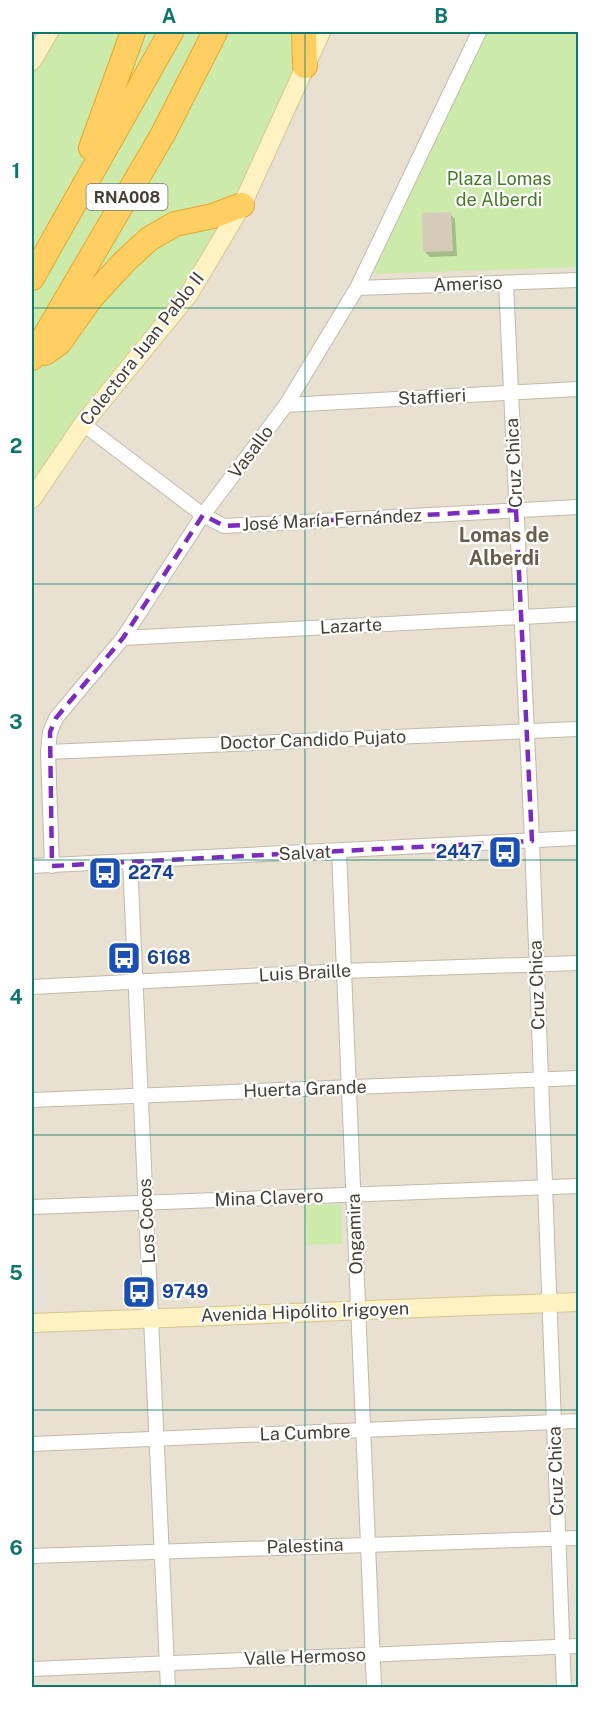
<svg xmlns="http://www.w3.org/2000/svg" width="610" height="1719" viewBox="0 0 610 1719" font-family="'Public Sans',sans-serif">
  <style>
    .residential { fill: #e8e1d2 }
    .green { fill: #ccebaa }
    .parking { fill: #e4e1dd }
    .shadow { fill: #0003 }
    .building { fill: #d6cbb9 }
    .lines { fill: none; stroke-linecap: round; stroke-linejoin: round }
    .street-casing { stroke: #c2baa9; stroke-width: 16 }
    .secondary-casing { stroke: #d6c591; stroke-width: 20 }
    .highway-casing { stroke: #e7a62a; stroke-width: 26 }
    .street { stroke: #fff; stroke-width: 14 }
    .secondary { stroke: #fff2c2; stroke-width: 18 }
    .highway { stroke: #ffcf63; stroke-width: 24 }
    .marked { fill: none; stroke: #7b2cbf; stroke-width: 4.5; stroke-dasharray: 12 8; stroke-linejoin: round }
    .grid { fill: none; stroke: #0f766e; stroke-width: 1.5; stroke-opacity: 0.55 }
    .labels { text-anchor: middle; stroke-width: 4.5; stroke-linejoin: round; paint-order: stroke }
    .shield { fill: #fff; stroke: #7e7971; stroke-width: 1.5 }
    .shield-label { font-size: 16px; font-weight: bold; fill: #463f34 }
    .park-label { font-size: 18px; fill: #427b23; stroke: #fff }
    .street-label { font-size: 18px; fill: #463f34; stroke: #fff }
    .transit-label { font-size: 18px; font-weight: bold; fill: #164399; stroke: #fff; text-anchor: start }
    .neighbourhood-label { font-size: 20px; font-weight: bold; fill: #695d4a; stroke: #fff }
    .neatline { fill: none; stroke: #0f766e; stroke-width: 2 }
    .grid-label { font-size: 20px; text-anchor: middle; font-weight: bold; fill: #0f766e }
  </style>
  <rect width="100%" height="100%" fill="#f3efe4"/>
  <rect class="residential" x="32" y="32" width="546" height="1655"/>
  <g class="green">
    <polygon points="49,32 321,32 242,205 32,499 32,61"/>
    <polygon points="488,32 578,32 578,267 375,274 372,266"/>
    <polygon points="305,1205 341,1205 342,1244 307,1245"/>
  </g>
  <polygon class="parking" points="43,1267 46,1308 32,1308 32,1268"/>
  <polygon class="shadow" points="450,214 455,219 457,256 430,257 425,252"/>
  <polygon class="building" points="451,212 453,251 423,252 422,213"/>
  <g class="lines">
    <defs>
      <g id="street">
        <polyline points="506,283 532,841 564,1688"/>
        <polyline points="357,288 578,280"/>
        <polyline points="286,405 578,389"/>
        <polyline points="83,424 203,515 224,526 578,507"/>
        <polyline points="123,638 578,614"/>
        <polyline points="48,752 578,729"/>
        <polyline points="339,851 374,1688"/>
        <polyline points="130,862 168,1688"/>
        <polyline points="32,866 578,838"/>
        <polyline points="52,866 48,752 50,732 56,718 123,638 203,515 286,405 357,288 479,32"/>
        <polyline points="32,987 344,971 578,963"/>
        <polyline points="32,1100 578,1078"/>
        <polyline points="32,1207 578,1186"/>
        <polyline points="32,1444 578,1421"/>
        <polyline points="32,1556 578,1538"/>
        <polyline points="32,1669 578,1646"/>
      </g>
      <g id="secondary">
        <polyline points="32,61 49,32"/>
        <polyline points="32,499 83,424 189,294 242,205 321,32"/>
        <polyline points="32,1323 578,1302"/>
      </g>
      <g id="highway">
        <polyline points="304,32 305,66"/>
        <polyline points="91,148 133,32"/>
        <polyline points="32,278 171,32"/>
        <polyline points="45,353 59,343 91,298 125,261 149,239 175,224 213,216 242,205"/>
        <polyline points="32,358 163,134 215,32"/>
      </g>
    </defs>
    <use href="#street" class="street-casing"/>
    <use href="#secondary" class="secondary-casing"/>
    <use href="#highway" class="highway-casing"/>
    <use href="#street" class="street"/>
    <use href="#secondary" class="secondary"/>
    <use href="#highway" class="highway"/>
  </g>
  <path class="marked" d="M516,510L532,841L52,866L50,732L56,718L123,638L203,515L224,526Z"/>
  <path class="grid" d="M305,32V1688M32,308H578M32,584H578M32,860H578M32,1135H578M32,1410H578"/>
  <defs>
    <symbol id="bus-square" viewBox="-11 -11 22 22"><rect x="-9" y="-9" width="18" height="18" rx="4" fill="#1a4fb4" stroke="#fff"/><path d="M-5-6H5V4H4V6H2V4H-2V6H-4V4H-5ZM-3.5-4V0h7V-4ZM-3.5 1.2v1.5H-2V1.2ZM2 1.2v1.5H3.5V1.2Z" fill="#fff"/></symbol>
  </defs>
  <g fill-rule="evenodd">
    <use href="#bus-square" x="486" y="833" width="38" height="38"/>
    <use href="#bus-square" x="86" y="854" width="38" height="38"/>
    <use href="#bus-square" x="105" y="939" width="38" height="38"/>
    <use href="#bus-square" x="120" y="1273" width="38" height="38"/>
  </g>
  <g class="labels">
    <rect class="shield" x="86.5" y="184" width="81" height="26" rx="4.5"/>
    <g class="shield-label">
      <text x="127" y="203">RNA008</text>
    </g>
    <g class="park-label">
      <text x="499" y="185">Plaza Lomas<tspan x="499" dy="21">de Alberdi</tspan></text>
    </g>
    <g class="street-label">
      <text transform="translate(468 284) rotate(-2)" y="6">Ameriso</text>
      <text transform="translate(142 349) rotate(-52)" y="6">Colectora Juan Pablo II</text>
      <text transform="translate(432 397) rotate(-3)" y="6">Staffieri</text>
      <text transform="translate(251 452) rotate(-53)" y="6">Vasallo</text>
      <text transform="translate(514 463) rotate(-93)" y="6">Cruz Chica</text>
      <text transform="translate(332 520) rotate(-3)" y="6">José María Fernández</text>
      <text transform="translate(351 626) rotate(-3)" y="6">Lazarte</text>
      <text transform="translate(313 740) rotate(-2)" y="6">Doctor Candido Pujato</text>
      <text transform="translate(305 853) rotate(-3)" y="6">Salvat</text>
      <text transform="translate(305 973) rotate(-3)" y="6">Luis Braille</text>
      <text transform="translate(537 985) rotate(-92)" y="6">Cruz Chica</text>
      <text transform="translate(305 1089) rotate(-2)" y="6">Huerta Grande</text>
      <text transform="translate(269 1198) rotate(-2)" y="6">Mina Clavero</text>
      <text transform="translate(147 1221) rotate(-93)" y="6">Los Cocos</text>
      <text transform="translate(355 1234) rotate(-92)" y="6">Ongamira</text>
      <text transform="translate(305 1312) rotate(-2)" y="6">Avenida Hipólito Irigoyen</text>
      <text transform="translate(305 1433) rotate(-2)" y="6">La Cumbre</text>
      <text transform="translate(556 1471) rotate(-92)" y="6">Cruz Chica</text>
      <text transform="translate(305 1546) rotate(-2)" y="6">Palestina</text>
      <text transform="translate(305 1657) rotate(-2)" y="6">Valle Hermoso</text>
    </g>
    <g class="transit-label">
      <text x="482" y="858" text-anchor="end">2447</text>
      <text x="128" y="879">2274</text>
      <text x="147" y="964">6168</text>
      <text x="162" y="1298">9749</text>
    </g>
    <g class="neighbourhood-label">
      <text x="504" y="542">Lomas de<tspan x="504" dy="23">Alberdi</tspan></text>
    </g>
  </g>
  <rect width="610" height="1719" fill="none" stroke="#ffffff" stroke-width="66"/>
  <rect x="33" y="33" width="544" height="1653" class="neatline"/>
  <g class="grid-label">
    <text x="169" y="23">A</text>
    <text x="441" y="23">B</text>
    <text x="16" y="178">1</text>
    <text x="16" y="453">2</text>
    <text x="16" y="729">3</text>
    <text x="16" y="1004">4</text>
    <text x="16" y="1280">5</text>
    <text x="16" y="1555">6</text>
  </g>
</svg>
